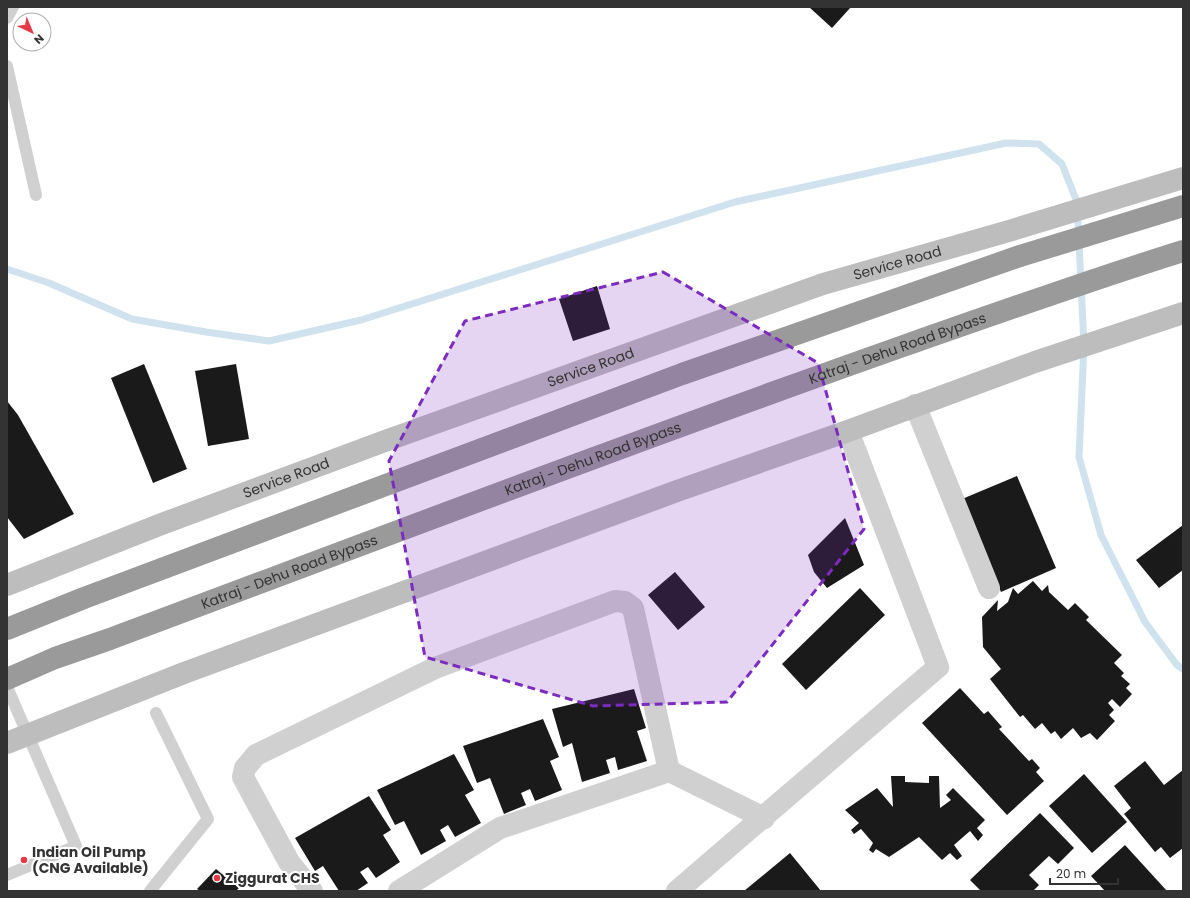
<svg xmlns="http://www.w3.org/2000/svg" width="1190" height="898" viewBox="0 0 1190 898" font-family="Poppins,sans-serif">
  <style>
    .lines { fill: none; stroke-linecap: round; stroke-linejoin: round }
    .stream { stroke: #cfe2ee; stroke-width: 7 }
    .building { fill: #1a1a1a }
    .lane { stroke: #d0d0d0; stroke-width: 12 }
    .street { stroke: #d0d0d0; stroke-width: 22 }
    .secondary { stroke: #bdbdbd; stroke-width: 22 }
    .highway { stroke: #9a9a9a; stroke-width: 22 }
    .marked { fill: #7b2cbf; fill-opacity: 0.2; stroke: #7b2cbf; stroke-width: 3; stroke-dasharray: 8 5; stroke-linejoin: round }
    .poi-dot { fill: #e63946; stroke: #fff; stroke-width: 1.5 }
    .labels { text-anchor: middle; stroke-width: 4; stroke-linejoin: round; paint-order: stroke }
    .street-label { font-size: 14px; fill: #333; stroke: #fff }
    .poi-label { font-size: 14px; font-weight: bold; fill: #333; stroke: #fff; text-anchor: start }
  </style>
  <rect width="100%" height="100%" fill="#fff"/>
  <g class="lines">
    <polyline class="stream" points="7,269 49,283 132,319 206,332 269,341 361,320 735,202 1006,143 1039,144 1062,164 1077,202 1084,345 1079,457 1101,535 1145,622 1177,665 1183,669"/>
  </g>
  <g class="building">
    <polygon points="809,7 851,7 832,28"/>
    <polygon points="597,286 610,329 573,341 559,299"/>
    <polygon points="144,364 187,469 153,483 111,378"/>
    <polygon points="236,364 249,439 208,446 195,371"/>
    <polygon points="7,401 18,415 74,514 24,539 7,517"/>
    <polygon points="1017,476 1056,568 1001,592 962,499"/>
    <polygon points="845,518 864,565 827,588 814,572 808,555"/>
    <polygon points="1183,525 1183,570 1159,588 1136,560"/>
    <polygon points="675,572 705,607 678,630 648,595"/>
    <polygon points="1033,581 1042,591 1048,585 1049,592 1068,610 1075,603 1089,617 1086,620 1122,655 1114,663 1124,673 1121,676 1130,684 1126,688 1132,694 1120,707 1112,699 1108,703 1114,710 1109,715 1115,721 1097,740 1090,733 1081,738 1073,728 1061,739 1055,731 1051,734 1042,723 1035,729 1023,715 1020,717 990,679 1001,669 983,647 982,617 998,600 997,611 1008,602 1013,588 1018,594"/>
    <polygon points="860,588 885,615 806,690 782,664"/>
    <polygon points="960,688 984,714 988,711 1002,727 999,729 1029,761 1032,759 1040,768 1036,772 1044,781 1007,815 922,723"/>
    <polygon points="634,689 646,728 637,731 647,761 618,770 615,757 606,760 610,773 582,782 572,743 563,747 552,709"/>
    <polygon points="543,719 559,757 550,761 562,790 535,801 530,789 521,793 526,805 504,814 490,778 477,783 463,746"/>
    <polygon points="454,754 474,790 465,795 481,823 455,837 448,825 440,830 446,841 421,855 404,821 395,825 377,790"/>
    <polygon points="1145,761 1164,785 1183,770 1183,807 1182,808 1183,809 1183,848 1170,858 1161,847 1155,852 1124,814 1131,808 1114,786"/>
    <polygon points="1084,774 1127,822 1092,853 1049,806"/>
    <polygon points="891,776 905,776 905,782 929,783 929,776 939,776 940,808 951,800 946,795 953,788 985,820 977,828 983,835 978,841 970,831 954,845 962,856 957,860 950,853 942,860 919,837 889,857 876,849 873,853 869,850 873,843 861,829 854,834 851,830 859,823 845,810 877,788 893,807"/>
    <polygon points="369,796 391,830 383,835 400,862 376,878 368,867 360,872 368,883 356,891 339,891 323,866 315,871 295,838"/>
    <polygon points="1040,813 1074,848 1058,864 1049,856 1029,875 1039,885 1033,891 981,891 970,880"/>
    <polygon points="1125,845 1167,891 1105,891 1091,876"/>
    <polygon points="790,853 821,891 744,891"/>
    <polygon points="216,869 239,888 236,891 200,891 197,889"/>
  </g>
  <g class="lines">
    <g class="lane">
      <polyline points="7,18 13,7"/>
      <polyline points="7,66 36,195"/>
      <polyline points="7,687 76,846 7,875"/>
      <polyline points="150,891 208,819 156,713"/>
    </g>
    <g class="street">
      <polyline points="915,405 989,588"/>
      <polyline points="312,891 289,862 243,777 245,768 256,755 435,668 615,601 625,602 633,608 669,771"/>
      <polyline points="399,891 500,828 669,771 764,818"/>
      <polyline points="677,891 938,667 848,431"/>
    </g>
    <g class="secondary">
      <path id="s1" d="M7,585L159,525L385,441L823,284L1009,231L1183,178"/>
      <polyline points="7,743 184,673 677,491 848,431 1035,362 1183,313"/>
    </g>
    <g class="highway">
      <polyline points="7,629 84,598 682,374 1020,256 1183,206"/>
      <path id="s2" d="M7,679L55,658L110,639C375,540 640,439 906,345C998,313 1090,280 1183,251"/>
    </g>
  </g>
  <path class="marked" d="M663,272L818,363L864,529L727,702L593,706L425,657L389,461L465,321Z"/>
  <g class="poi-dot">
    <circle cx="24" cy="860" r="4"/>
    <circle cx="217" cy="878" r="4"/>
  </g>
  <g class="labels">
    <g class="street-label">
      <text dy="5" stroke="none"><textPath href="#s1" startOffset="947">Service Road</textPath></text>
      <text dy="5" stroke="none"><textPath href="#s2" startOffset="950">Katraj - Dehu Road Bypass</textPath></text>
      <text dy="5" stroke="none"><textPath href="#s1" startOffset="623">Service Road</textPath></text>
      <text dy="5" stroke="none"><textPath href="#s2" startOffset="626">Katraj - Dehu Road Bypass</textPath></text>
      <text dy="5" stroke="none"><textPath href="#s1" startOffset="299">Service Road</textPath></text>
      <text dy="5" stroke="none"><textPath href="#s2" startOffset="302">Katraj - Dehu Road Bypass</textPath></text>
    </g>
    <g class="poi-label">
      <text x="32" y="857">Indian Oil Pump<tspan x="32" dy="16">(CNG Available)</tspan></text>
      <text x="225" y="883">Ziggurat CHS</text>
    </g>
  </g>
  <rect width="1190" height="898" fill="none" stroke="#333333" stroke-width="16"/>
  <g transform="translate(32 32) rotate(136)"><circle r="19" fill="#ffffff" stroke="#adadad"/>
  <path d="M0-3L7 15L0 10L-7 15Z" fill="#e63946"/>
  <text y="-6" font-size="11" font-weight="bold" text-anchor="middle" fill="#333333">N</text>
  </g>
  <path d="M1050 878v6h68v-6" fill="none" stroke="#333333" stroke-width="2"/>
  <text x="1056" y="878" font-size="12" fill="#333333" stroke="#ffffff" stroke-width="3" paint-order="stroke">20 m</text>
</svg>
